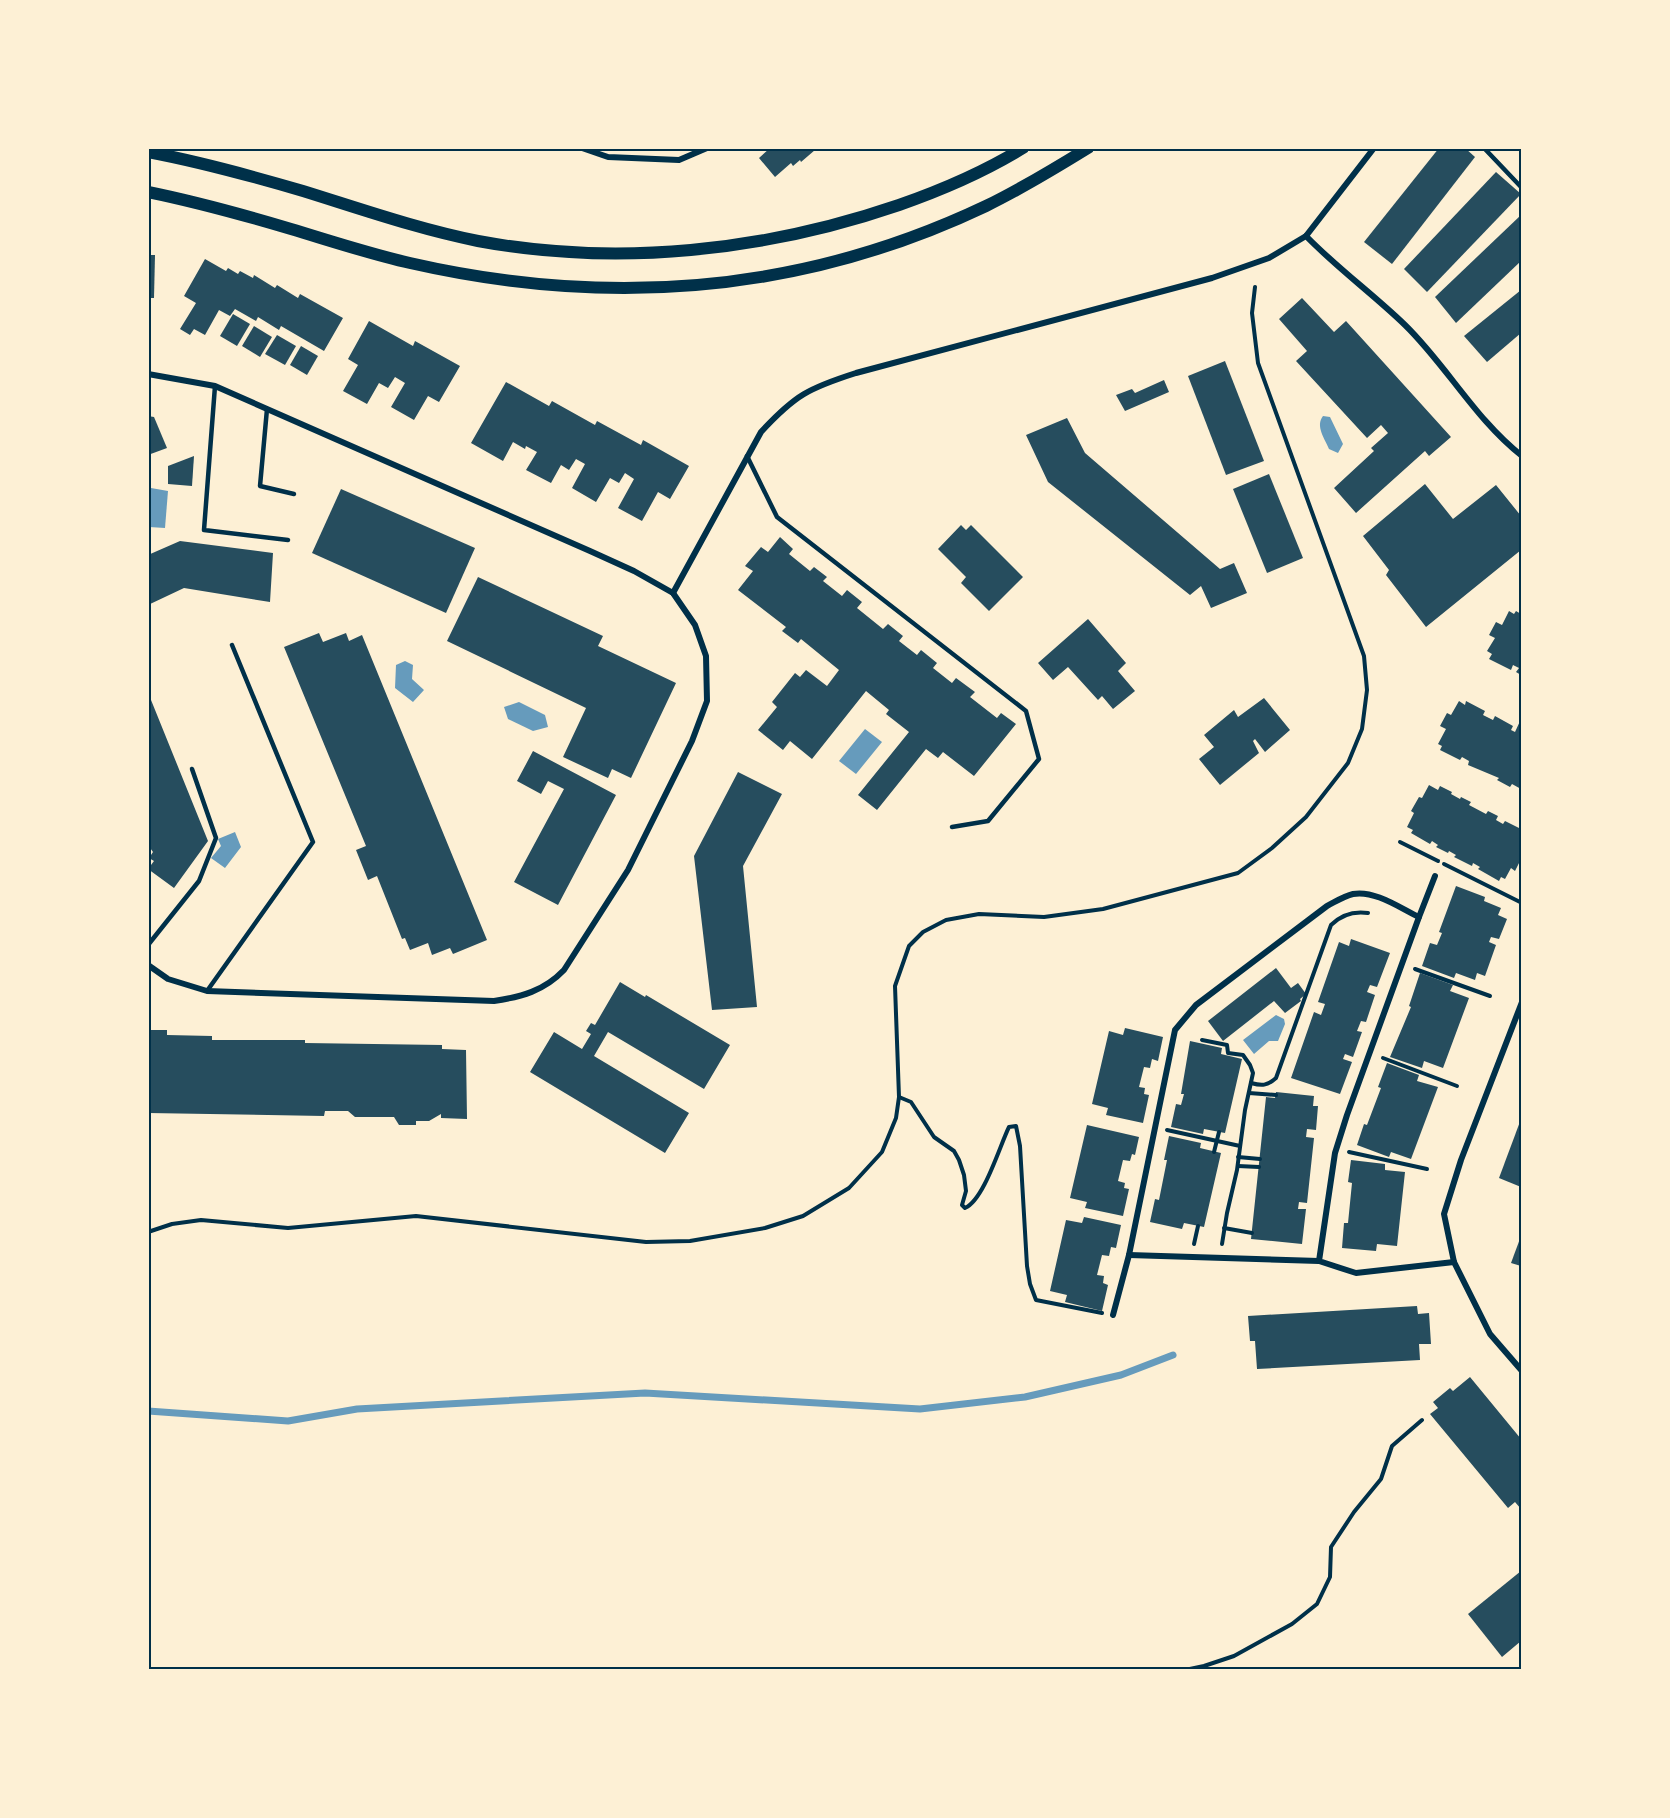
<svg xmlns="http://www.w3.org/2000/svg" width="1670" height="1818" viewBox="0 0 1670 1818" font-family="Inter,sans-serif">
  <style>
    .water { fill: #669bbc }
    .lines { fill: none; stroke-linecap: round; stroke-linejoin: round }
    .stream { stroke: #669bbc; stroke-width: 7 }
    .building { fill: #264d5e }
    .path { stroke: #003049; stroke-width: 4 }
    .service { stroke: #003049; stroke-width: 4.5 }
    .minor { stroke: #003049; stroke-width: 6 }
    .secondary { stroke: #003049; stroke-width: 12 }
    .neatline { fill: none; stroke: #003049; stroke-width: 2 }
  </style>
  <rect width="100%" height="100%" fill="#fdf0d5"/>
  <g class="water">
    <path d="M1323,416L1330,417L1343,444L1338,453L1329,449C1325,439 1315,426 1323,416Z"/>
    <polygon points="151,488 168,491 165,528 149,527"/>
    <polygon points="405,661 413,665 412,679 424,690 413,702 395,688 396,665"/>
    <polygon points="519,702 545,715 548,727 533,731 508,719 504,707"/>
    <polygon points="865,729 882,742 856,774 839,761"/>
    <polygon points="235,832 241,847 225,868 211,858 221,846 218,839"/>
    <polygon points="1276,1015 1284,1019 1285,1024 1278,1041 1269,1041 1254,1054 1243,1040"/>
  </g>
  <g class="lines">
    <polyline class="stream" points="148,1411 288,1421 357,1409 645,1393 920,1409 1025,1397 1121,1375 1173,1355"/>
  </g>
  <g class="building">
    <polygon points="770,148 813,148 815,150 801,162 800,160 793,166 791,163 775,177 759,158"/>
    <polygon points="1439,148 1465,148 1475,157 1392,264 1364,242"/>
    <polygon points="1496,172 1521,194 1427,292 1404,269"/>
    <polygon points="1521,215 1521,261 1456,323 1435,297"/>
    <polygon points="148,255 155,255 154,298 148,298"/>
    <polygon points="205,259 226,271 228,268 238,274 240,271 253,278 254,275 275,288 277,285 298,298 300,294 343,318 324,351 281,326 279,330 258,317 256,321 235,309 230,316 219,310 205,335 194,329 190,335 180,329 196,303 184,296"/>
    <polygon points="1521,290 1521,333 1487,362 1464,336"/>
    <polygon points="1302,298 1334,332 1346,321 1451,437 1429,456 1425,451 1356,513 1334,488 1374,451 1371,448 1388,433 1381,425 1367,438 1296,361 1307,351 1279,319"/>
    <polygon points="233,314 250,324 237,346 220,336"/>
    <polygon points="369,321 413,346 415,341 460,366 439,402 428,396 414,420 391,407 405,383 395,377 388,388 379,383 367,404 343,391 358,365 348,359"/>
    <polygon points="254,326 272,337 260,357 242,346"/>
    <polygon points="277,335 296,346 285,365 265,354"/>
    <polygon points="301,346 318,356 307,375 290,365"/>
    <polygon points="1225,361 1264,461 1226,475 1188,376"/>
    <polygon points="1164,380 1169,392 1125,411 1116,395 1132,389 1135,393"/>
    <polygon points="506,382 549,406 552,401 595,425 597,421 641,445 643,440 689,466 670,499 658,492 642,521 618,508 634,479 625,473 619,483 610,478 596,502 572,488 585,464 576,459 569,470 561,465 551,483 526,470 537,452 526,446 525,449 513,442 503,461 471,443"/>
    <polygon points="148,416 154,417 167,448 148,455"/>
    <polygon points="1067,418 1085,453 1220,569 1234,563 1247,593 1211,608 1201,586 1190,595 1048,482 1026,435"/>
    <polygon points="194,456 192,486 168,484 168,466"/>
    <polygon points="1269,474 1303,558 1267,573 1233,489"/>
    <polygon points="1425,484 1453,519 1496,485 1521,516 1521,550 1426,627 1386,575 1389,570 1363,536"/>
    <polygon points="341,489 475,548 446,613 312,553"/>
    <polygon points="961,525 966,530 971,525 1023,577 989,611 961,583 966,577 938,549"/>
    <polygon points="780,537 793,549 789,554 810,571 814,567 827,577 823,581 842,596 847,590 862,602 857,608 883,629 888,624 903,636 899,641 917,655 921,650 937,663 933,668 952,683 956,678 975,692 970,697 997,718 1001,713 1016,724 974,776 943,752 938,758 926,749 877,810 858,795 909,732 886,714 889,710 866,691 812,759 790,741 783,750 758,730 777,707 772,702 795,673 800,677 806,670 827,686 839,670 801,639 798,643 782,631 786,627 738,590 753,571 745,566 761,547 768,552"/>
    <polygon points="180,541 273,553 270,602 184,588 148,605 148,555"/>
    <polygon points="478,577 603,636 598,646 676,683 631,778 612,769 608,778 563,757 586,708 447,641"/>
    <polygon points="1509,611 1514,614 1516,611 1521,614 1521,675 1516,672 1519,668 1513,665 1511,670 1489,659 1492,654 1487,651 1495,638 1489,635 1496,622 1502,625"/>
    <polygon points="1088,619 1126,663 1118,671 1135,691 1113,709 1102,696 1098,700 1068,667 1053,680 1038,663"/>
    <polygon points="319,633 323,642 346,633 349,641 362,635 487,940 453,954 450,948 432,955 428,943 410,950 405,938 402,939 377,876 368,880 356,850 366,846 284,647"/>
    <polygon points="149,695 208,841 174,888 148,869 154,861 149,858 153,852 148,845"/>
    <polygon points="1264,698 1290,730 1265,752 1255,739 1253,741 1259,753 1220,785 1199,759 1214,747 1204,735 1234,710 1238,717"/>
    <polygon points="1459,701 1465,705 1466,701 1485,711 1483,715 1493,720 1495,716 1513,726 1511,730 1515,732 1521,719 1521,789 1512,784 1510,787 1497,780 1499,778 1468,765 1469,761 1462,757 1460,760 1440,750 1442,746 1438,744 1446,729 1440,726 1447,713 1451,715"/>
    <polygon points="533,751 616,795 558,905 514,882 564,789 548,781 541,794 517,781"/>
    <polygon points="738,772 782,794 743,866 757,1007 712,1010 694,856"/>
    <polygon points="1429,785 1438,790 1440,786 1452,792 1451,794 1460,799 1461,797 1471,802 1469,805 1486,814 1488,811 1498,816 1496,820 1503,824 1505,821 1521,829 1521,859 1515,871 1511,868 1505,879 1501,877 1499,881 1478,869 1480,867 1473,863 1472,866 1454,857 1456,855 1449,851 1448,853 1436,847 1438,845 1432,841 1430,844 1411,833 1413,830 1407,827 1414,813 1411,811 1419,797 1422,798"/>
    <polygon points="1456,886 1485,897 1484,901 1501,908 1498,915 1507,919 1499,939 1491,937 1489,942 1496,945 1485,976 1477,973 1475,980 1456,973 1454,978 1422,966 1430,943 1437,945 1442,933 1439,932"/>
    <polygon points="1351,939 1390,953 1377,987 1370,985 1367,992 1375,995 1366,1022 1361,1021 1357,1031 1362,1032 1353,1057 1345,1054 1343,1059 1352,1062 1340,1094 1291,1078 1314,1012 1321,1015 1325,1004 1318,1002 1339,942 1349,946"/>
    <polygon points="1276,968 1291,988 1298,983 1306,994 1300,999 1301,1001 1285,1013 1274,1001 1223,1041 1208,1021"/>
    <polygon points="1420,973 1453,985 1450,991 1469,998 1443,1068 1424,1061 1422,1068 1390,1057 1411,1007 1409,1006"/>
    <polygon points="620,982 645,997 646,995 730,1045 704,1089 608,1032 594,1056 689,1113 665,1153 530,1072 554,1032 582,1049 591,1034 586,1031 591,1023 595,1025"/>
    <polygon points="1125,1028 1163,1037 1158,1061 1152,1059 1150,1068 1144,1067 1139,1087 1145,1088 1144,1094 1149,1095 1143,1123 1106,1115 1108,1108 1092,1104 1109,1031 1123,1035"/>
    <polygon points="148,1030 167,1030 167,1035 212,1036 212,1040 305,1040 305,1043 442,1045 442,1049 466,1050 467,1119 441,1118 441,1114 429,1121 416,1121 416,1125 399,1125 394,1117 355,1117 348,1111 325,1111 324,1116 148,1113"/>
    <polygon points="1190,1041 1222,1048 1221,1054 1242,1059 1225,1133 1204,1129 1203,1134 1171,1127 1176,1104 1181,1105 1184,1094 1181,1094"/>
    <polygon points="1387,1063 1419,1075 1417,1081 1438,1087 1411,1159 1391,1152 1389,1157 1357,1145 1364,1124 1367,1125 1381,1088 1378,1087"/>
    <polygon points="1276,1092 1314,1096 1313,1106 1318,1106 1316,1130 1307,1129 1306,1137 1314,1138 1307,1203 1299,1202 1298,1209 1306,1209 1302,1244 1251,1239 1266,1097 1275,1098"/>
    <polygon points="1521,1119 1521,1187 1499,1178"/>
    <polygon points="1087,1125 1139,1137 1135,1155 1132,1154 1130,1161 1123,1160 1118,1181 1125,1183 1124,1188 1129,1189 1123,1216 1085,1208 1087,1202 1070,1198"/>
    <polygon points="1169,1136 1201,1143 1200,1148 1221,1153 1204,1227 1184,1223 1182,1229 1150,1222 1155,1199 1159,1200 1167,1160 1164,1160"/>
    <polygon points="1351,1160 1385,1164 1385,1170 1405,1172 1397,1246 1377,1244 1376,1251 1342,1248 1344,1223 1348,1223 1352,1183 1348,1182"/>
    <polygon points="1084,1217 1121,1225 1116,1248 1111,1247 1109,1256 1102,1255 1097,1275 1104,1276 1103,1283 1108,1285 1102,1311 1065,1302 1067,1295 1050,1291 1066,1220 1082,1223"/>
    <polygon points="1521,1236 1521,1266 1511,1263"/>
    <polygon points="1417,1306 1418,1314 1429,1313 1431,1344 1419,1344 1420,1360 1257,1369 1255,1341 1250,1341 1248,1316"/>
    <polygon points="1470,1377 1521,1439 1521,1509 1515,1502 1508,1508 1430,1414 1438,1408 1433,1402 1450,1388 1453,1391"/>
    <polygon points="1521,1571 1521,1641 1502,1657 1468,1614"/>
  </g>
  <g class="lines">
    <g class="path">
      <polyline points="1400,842 1438,861"/>
      <polyline points="1444,864 1522,903"/>
      <polyline points="1415,969 1490,996"/>
      <polyline points="1202,1040 1227,1045 1228,1053 1243,1055 1250,1065 1253,1073 1245,1110 1237,1170 1227,1213 1222,1244"/>
      <polyline points="1383,1058 1457,1086"/>
      <path d="M1251,1083C1262,1086 1267,1086 1276,1078L1331,925C1341,915 1354,911 1368,913"/>
      <polyline points="1249,1093 1276,1095"/>
      <path d="M899,1097L911,1102L934,1137L954,1151L959,1160L964,1175L966,1191L962,1205L965,1208C984,1200 1000,1145 1009,1127L1016,1126L1020,1146L1027,1266L1030,1284L1036,1300L1102,1313"/>
      <polyline points="1167,1130 1240,1146"/>
      <polyline points="1214,1152 1219,1132"/>
      <polyline points="1349,1152 1427,1169"/>
      <polyline points="1238,1157 1260,1159"/>
      <polyline points="1238,1166 1259,1167"/>
      <polyline points="1224,1228 1252,1233"/>
      <polyline points="148,1232 172,1224 201,1220 288,1228 416,1216 646,1242 690,1241 765,1228 803,1216 849,1188 882,1152 896,1118 899,1097 895,986 909,946 923,932 946,920 979,914 1044,917 1103,909 1238,873 1272,848 1306,817 1348,763 1362,729 1367,690 1364,656 1258,363 1252,313 1255,287"/>
      <polyline points="1194,1244 1198,1226"/>
      <polyline points="1185,1670 1204,1666 1234,1656 1292,1624 1317,1604 1330,1577 1331,1547 1354,1512 1381,1479 1392,1446 1422,1420"/>
    </g>
    <g class="service">
      <polyline points="1484,148 1522,188"/>
      <polyline points="215,386 204,530 288,540"/>
      <polyline points="267,409 260,486 294,494"/>
      <polyline points="747,456 777,517 1026,711 1039,759 988,821 952,827"/>
      <polyline points="148,945 199,881 216,838 192,769"/>
      <polyline points="207,991 313,842 232,645"/>
    </g>
    <g class="minor">
      <polyline points="582,148 608,157 679,160 707,148"/>
      <path d="M1306,236C1337,268 1373,294 1405,325C1447,366 1475,419 1522,456"/>
      <path d="M148,374L215,386L590,551L634,571L673,593L695,625L706,656L707,701L692,741L628,870L564,970C544,991 521,997 494,1001L207,991L168,979L148,965"/>
      <path d="M673,593L761,432C795,395 809,388 856,373L1212,278L1269,258L1306,236L1374,148"/>
      <polyline points="1419,917 1435,876"/>
      <polyline points="1522,1002 1461,1160 1444,1214 1454,1262 1490,1334 1522,1371"/>
      <polyline points="1129,1255 1319,1261"/>
      <path d="M1113,1315L1129,1255L1175,1030L1196,1005L1327,906C1335,902 1344,896 1353,894C1375,890 1400,908 1419,917L1347,1115L1335,1153L1319,1261L1356,1273L1454,1262"/>
    </g>
    <g class="secondary">
      <path d="M148,152C201,162 252,176 303,191C361,209 418,229 478,241C618,267 765,251 899,205C942,190 984,172 1023,148"/>
      <path d="M148,192C197,202 244,215 291,229C331,241 370,254 410,263C607,308 801,294 986,206C1021,189 1054,169 1088,148"/>
    </g>
  </g>
  <rect width="1670" height="1818" fill="none" stroke="#fdf0d5" stroke-width="300"/>
  <rect x="150" y="150" width="1370" height="1518" class="neatline"/>
</svg>
